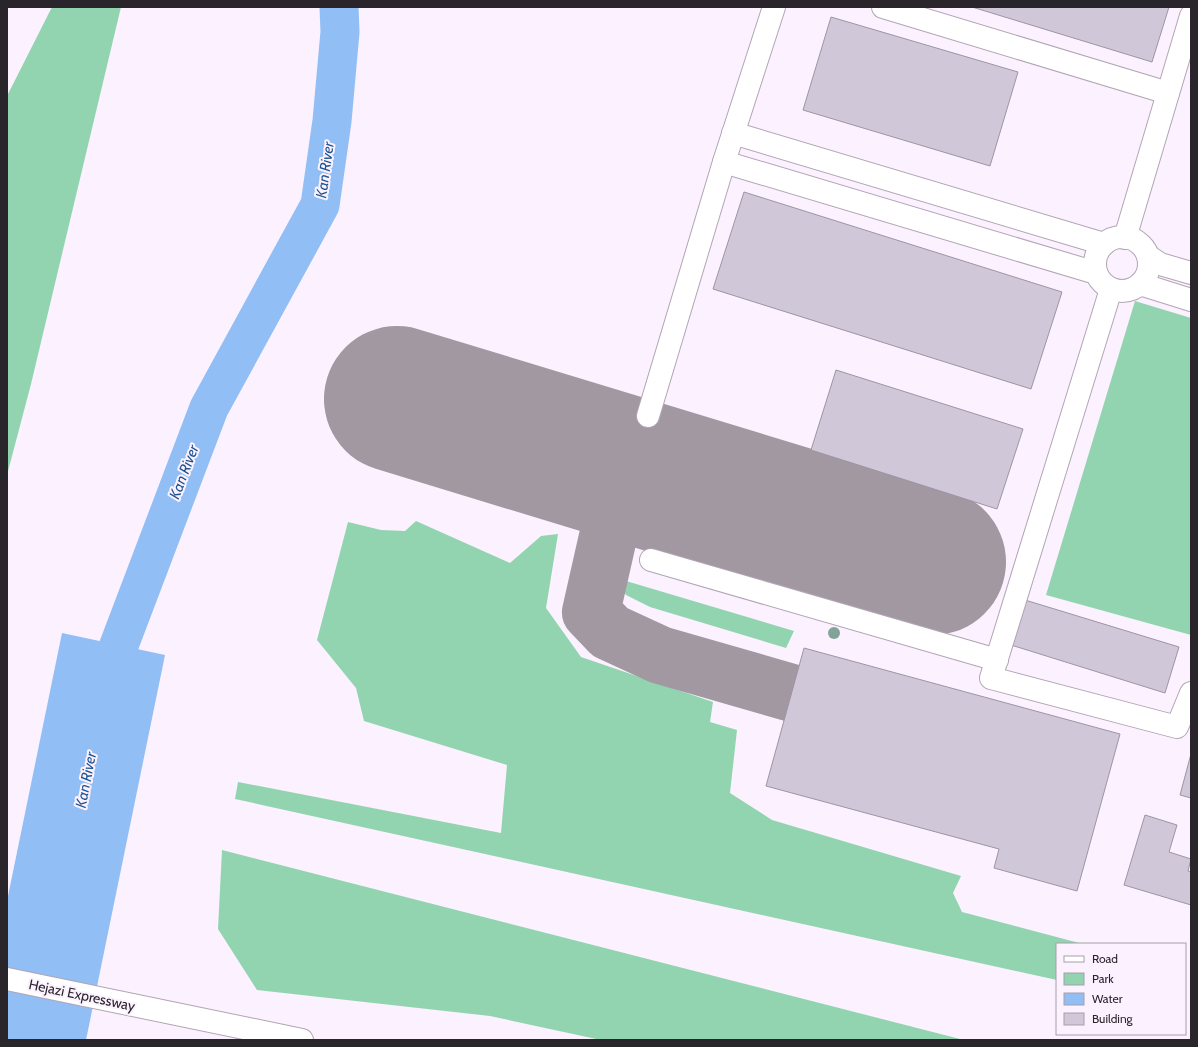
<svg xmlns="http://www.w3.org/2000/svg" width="1198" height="1047" viewBox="0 0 1198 1047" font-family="Cabin,sans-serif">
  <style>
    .green { fill: #91d4af }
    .water { fill: #90bef5 }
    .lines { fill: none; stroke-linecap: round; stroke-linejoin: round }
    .river { stroke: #90bef5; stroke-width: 39 }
    .taxiway { stroke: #a198a2; stroke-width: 58 }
    .runway { stroke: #a198a2; stroke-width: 146 }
    .building { fill: #d0c7d8; stroke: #9d94a5 }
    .minor-casing { stroke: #b2a5b4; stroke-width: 24 }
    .highway-casing { stroke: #b2a5b4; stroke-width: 24 }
    .minor { stroke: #fff; stroke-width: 22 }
    .highway { stroke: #fff; stroke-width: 22 }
    .tree { fill: #82a498 }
    .labels { text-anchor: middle; stroke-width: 4; stroke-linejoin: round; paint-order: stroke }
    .street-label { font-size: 14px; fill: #2a252b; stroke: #fcf1fe }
    .water-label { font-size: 15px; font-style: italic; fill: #1a5391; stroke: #fcf1fe }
  </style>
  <rect width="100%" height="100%" fill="#fcf1fe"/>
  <g class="green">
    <polygon points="52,7 121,7 31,384 7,475 7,96"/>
    <polygon points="1135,301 1191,318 1191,635 1046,595"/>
    <polygon points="416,521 510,563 541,536 558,534 546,608 581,657 713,702 710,722 737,730 730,793 772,820 961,876 953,893 962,912 1083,944 1057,944 1057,980 235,799 238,782 501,833 507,765 364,721 356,688 317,640 348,522 381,530 405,531"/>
    <polygon points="616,578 794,631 786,648 650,607 626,595"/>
    <polygon points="222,850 964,1040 601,1040 490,1016 257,990 218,929"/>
  </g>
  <polygon class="water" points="62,633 165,655 86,1040 7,1040 7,901"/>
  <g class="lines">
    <polyline class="river" points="102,696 105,682 209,408 320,205 332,121 340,32 339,7"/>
    <polyline class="taxiway" points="682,486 652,489 628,501 608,537 591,612 610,632 660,655 792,693"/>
    <polyline class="runway" points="397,399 933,562"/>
  </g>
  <g class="building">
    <polygon points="972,7 1169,7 1152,62"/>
    <polygon points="831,17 1018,72 990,166 803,110"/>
    <polygon points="744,192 1062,292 1031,389 713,289"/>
    <polygon points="836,370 1023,429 997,509 811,450"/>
    <polygon points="1025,600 1179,647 1165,693 1011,645"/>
    <polygon points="804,648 1120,734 1077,891 994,868 999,849 766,786"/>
    <polygon points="1191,754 1191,798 1180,795"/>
    <polygon points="1145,815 1177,825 1169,852 1191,859 1188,871 1191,872 1191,905 1124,885"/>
  </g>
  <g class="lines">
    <defs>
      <g id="minor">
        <polyline points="883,7 1168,93"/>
        <polyline points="733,133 1104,244"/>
        <polyline points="724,162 1096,273"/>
        <circle cx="1122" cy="264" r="27"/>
        <polyline points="1125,238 1191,16"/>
        <polyline points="1148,256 1160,264 1191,273"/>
        <polyline points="1140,284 1191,300"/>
        <polyline points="1111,289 991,678 1177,727 1191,693"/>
        <polyline points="648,416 724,162 774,7"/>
        <polyline points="651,560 997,660"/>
      </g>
      <polyline id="highway" points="7,979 302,1040"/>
    </defs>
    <use href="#minor" class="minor-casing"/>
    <use href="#highway" class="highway-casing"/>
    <use href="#minor" class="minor"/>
    <use href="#highway" class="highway"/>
  </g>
  <circle class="tree" cx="834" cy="633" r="6"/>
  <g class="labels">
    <g class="street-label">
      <text transform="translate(82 995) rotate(12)" y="5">Hejazi Expressway</text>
    </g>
    <g class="water-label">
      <text transform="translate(325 170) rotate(-82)" y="5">Kan River</text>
      <text transform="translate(184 472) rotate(-69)" y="5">Kan River</text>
      <text transform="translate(86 780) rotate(-79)" y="5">Kan River</text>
    </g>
  </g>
  <rect width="1198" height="1047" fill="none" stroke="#2a252b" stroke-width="16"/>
  <rect x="1056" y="943" width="130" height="92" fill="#fcf1fe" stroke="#a89faa"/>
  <rect x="1064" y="956" width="20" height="6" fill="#ffffff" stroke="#a89faa"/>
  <text x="1092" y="963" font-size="12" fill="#2a252b">Road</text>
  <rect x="1064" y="973" width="20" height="12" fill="#91d4af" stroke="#a89faa"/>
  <text x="1092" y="983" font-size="12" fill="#2a252b">Park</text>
  <rect x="1064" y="993" width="20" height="12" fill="#90bef5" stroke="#a89faa"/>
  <text x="1092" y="1003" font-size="12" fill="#2a252b">Water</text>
  <rect x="1064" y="1013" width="20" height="12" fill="#d0c7d8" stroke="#a89faa"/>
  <text x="1092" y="1023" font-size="12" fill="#2a252b">Building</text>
</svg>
